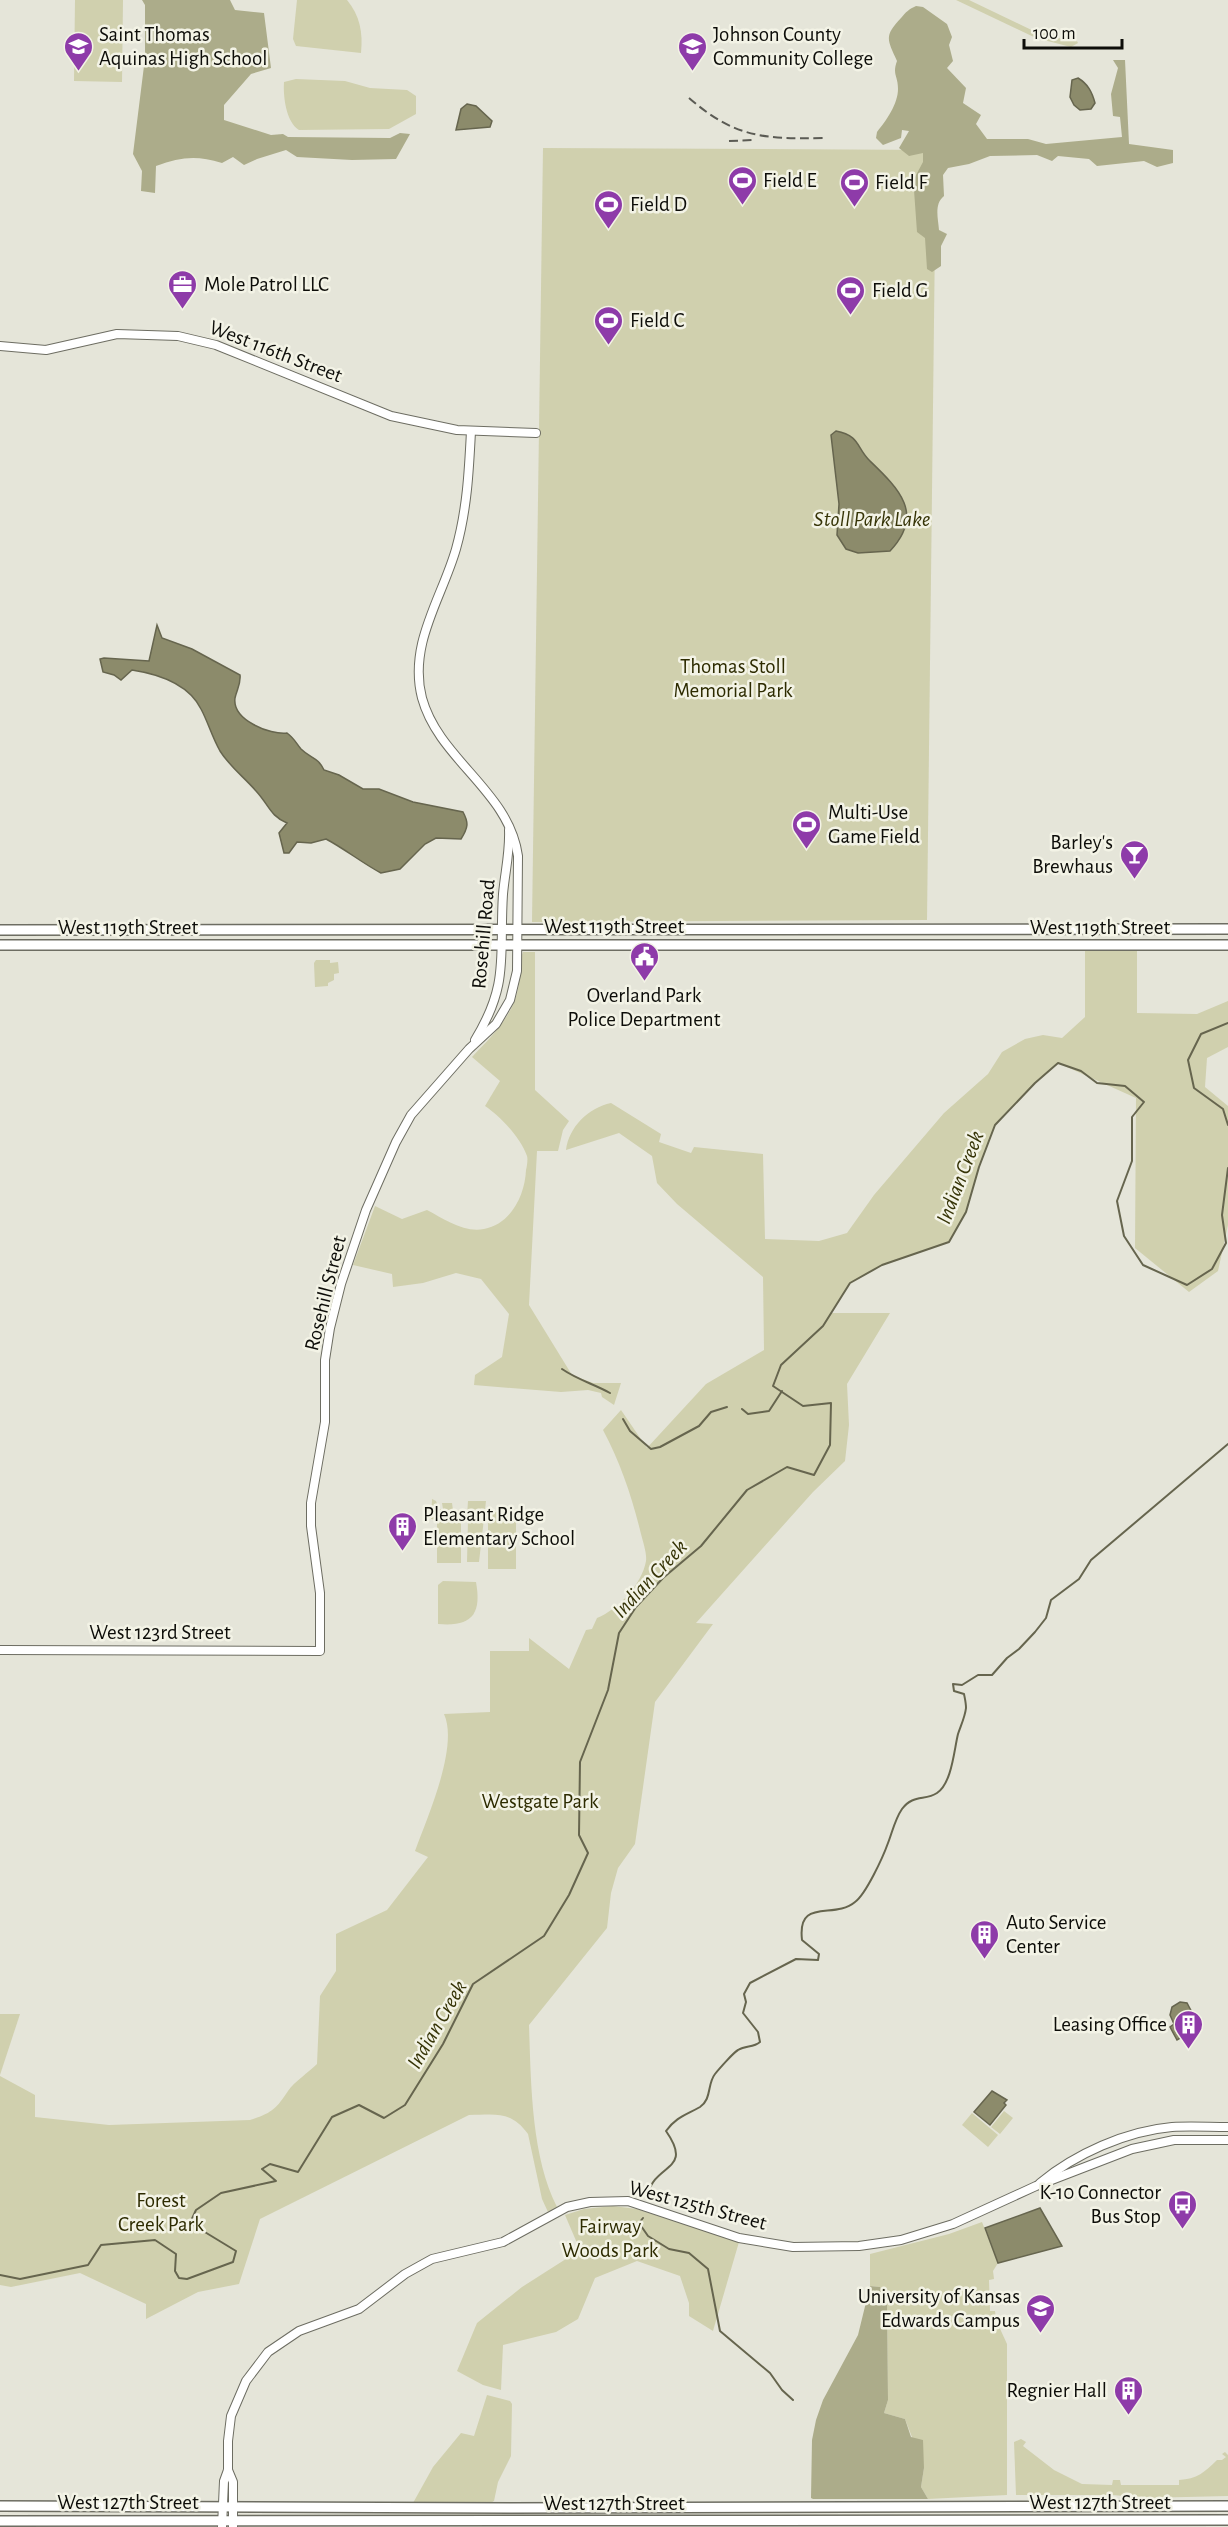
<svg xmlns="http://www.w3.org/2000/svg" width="1228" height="2527" viewBox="0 0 1228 2527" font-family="'Alegreya Sans',sans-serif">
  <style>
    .green { fill: #d0d0ae }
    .forest { fill: #acac8a }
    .water { fill: #8c8b6b; stroke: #66654e; stroke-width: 1.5 }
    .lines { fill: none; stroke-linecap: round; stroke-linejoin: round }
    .stream { stroke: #66654e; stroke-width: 2 }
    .minor-casing { stroke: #6d6d62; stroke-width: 10 }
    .major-casing { stroke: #6d6d62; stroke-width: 12 }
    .minor { stroke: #fff; stroke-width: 8 }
    .major { stroke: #fff; stroke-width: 9 }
    .rail { stroke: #5b5b54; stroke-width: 2; stroke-dasharray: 9 4.5; stroke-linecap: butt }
    .labels { text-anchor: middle; stroke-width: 5; stroke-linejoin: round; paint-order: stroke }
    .poi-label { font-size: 21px; fill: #0d0d09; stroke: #f3f3e6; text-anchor: start }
    .street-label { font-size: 21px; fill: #0d0d09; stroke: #f3f3e6 }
    .park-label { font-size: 21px; fill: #2d2b00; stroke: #f3f3e6 }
    .water-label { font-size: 22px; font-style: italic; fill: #363407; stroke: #f3f3e6 }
  </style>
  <rect width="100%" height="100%" fill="#e5e5d9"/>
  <g class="green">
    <polygon points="75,0 123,0 122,82 74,81"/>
    <path d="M297,0H347C360,16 363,32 361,53L296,46L293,39Z"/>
    <polygon points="956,0 969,0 1042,35 1046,31 1065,41 1075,37 1078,43 1071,47 1036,38"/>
    <path d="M296,79L345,81L370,88L407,90L416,96V114L389,129L299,130C286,122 283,96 284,82Z"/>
    <polygon points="543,148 936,150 927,920 532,922"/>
    <path d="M1085,950L1137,951V1013L1197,1014L1228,1001V1047L1207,1058L1205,1087L1228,1106V1225L1218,1271L1189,1292L1135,1248L1136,1098L1058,1063L1035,1083L995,1125L979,1167L966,1212L949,1242L882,1265L850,1283L831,1313H890L847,1384L849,1425L845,1461L813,1492L696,1623L713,1624L655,1702L635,1844L618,1868L611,1893L607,1928L529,2025C531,2082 531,2156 557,2207L548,2212L542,2199L528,2134C511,2110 495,2115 469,2115L260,2219L239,2284L198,2292L146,2319V2304L80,2273L11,2287L0,2285V2076L35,2095V2117L109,2125L250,2120C272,2113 276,2109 288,2091C295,2081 308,2073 317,2064L320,1996L336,1971V1934L387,1910L428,1857L415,1851C427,1818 459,1747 444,1714L490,1712V1651H529V1638L569,1669L586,1630L592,1629L597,1618C619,1609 642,1584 646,1561C647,1553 643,1542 641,1534C632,1497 621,1464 603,1430L621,1410L647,1448L706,1384L764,1350L763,1277L677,1204L657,1183L652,1156L619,1133L566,1150C569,1127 588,1108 611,1103L661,1134L659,1142L691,1153L694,1147L763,1154L765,1239L819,1241L847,1233L874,1195L944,1113L988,1074L1002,1052L1025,1039L1043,1035L1062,1038L1085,1017Z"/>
    <path d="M523,952H535V1090L569,1121L563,1130L558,1151H537L529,1305L572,1375L593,1383H621L614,1405L602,1397L601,1393L588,1390L561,1392L474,1385L475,1375L502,1357L509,1314L481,1279L456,1273L423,1283L393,1287L392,1274L353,1265L375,1206L402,1219L427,1210C444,1219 464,1233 484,1229C511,1224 525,1195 526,1170C527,1166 528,1159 527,1156C521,1138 500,1116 485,1106L500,1081L472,1057C490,1038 513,1016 518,989C521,977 518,963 523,952Z"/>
    <polygon points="316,960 330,960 330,963 338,962 339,973 334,974 334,980 328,983 328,986 315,987 314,963"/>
    <polygon points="432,1499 436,1501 439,1509 443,1509 442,1503 452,1503 453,1510 461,1510 461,1517 467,1516 468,1501 486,1501 479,1562 467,1562 468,1521 461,1521 461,1563 437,1563 437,1520 431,1519"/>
    <rect x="488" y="1512" width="28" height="57"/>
    <path d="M443,1581L476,1582C482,1615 471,1627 438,1624V1585Z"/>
    <polygon points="0,2014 20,2014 0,2075"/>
    <polygon points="1004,2111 1013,2118 1000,2134 991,2127"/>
    <polygon points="972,2113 998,2135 988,2147 962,2125"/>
    <polygon points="613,2206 637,2209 739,2242 713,2331 689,2316 689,2303 680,2276 637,2261 595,2278 578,2319 556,2332 503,2345 501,2390 483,2385 457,2371 477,2323 522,2287 580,2250 565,2215 584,2209"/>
    <polygon points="982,2222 998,2263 993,2271 994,2279 989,2280 990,2311 995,2311 996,2320 1007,2344 1007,2495 928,2499 921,2487 924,2468 905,2419 884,2413 888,2400 887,2299 880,2287 870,2286 870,2254 949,2234"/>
    <polygon points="487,2395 510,2401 512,2404 511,2456 498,2482 494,2501 488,2504 413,2503 433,2467 461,2433 474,2436"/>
    <path d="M1021,2439L1026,2442L1023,2446L1054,2470L1082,2484L1112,2485L1113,2480H1120L1121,2485H1179V2480C1197,2479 1205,2472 1217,2460H1222L1226,2457L1222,2454L1225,2452L1228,2455V2496L1144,2498L1113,2495H1016L1014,2442Z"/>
  </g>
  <g class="forest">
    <path d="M142,0H230L235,10L264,13L271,68L251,74L224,105V120L271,135L283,134L288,137L390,138L400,133L410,134L396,159L352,160L297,157L286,150L257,159L244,165L233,157L222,163C196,155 181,157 156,166L155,193L141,191L142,171L133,154L145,58V5Z"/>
    <path d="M916,6L923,7L947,24L952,37L949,45L953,61L947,68L966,88L963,103L981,115L976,124L987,139H1028L1046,144L1122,137L1120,117L1113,116L1111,94L1118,68L1113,60H1125L1129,144L1173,150V163L1157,167L1144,161L1097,166L1089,159L1058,156L1052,161L1037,155L990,156L969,164L948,168L943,175L944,196C934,204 938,218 939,230L947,234L941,246V266L932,272L927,269L925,238L917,232L914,190L907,179L915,177L923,162V153L909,156L899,148L909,131L902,130L901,138L883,145L876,138L877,132C886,121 898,104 898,89C898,75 892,75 897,61C887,39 884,36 901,18C906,12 909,9 916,6Z"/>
    <polygon points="870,2286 880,2287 887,2299 888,2400 884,2413 905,2419 911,2437 923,2440 924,2468 921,2487 928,2499 813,2499 811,2498 812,2440 816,2420 823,2400 858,2335"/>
  </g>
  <g class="water">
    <path d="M1078,78C1088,84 1092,92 1095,103L1091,109L1080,110L1074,105L1070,97L1072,80Z"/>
    <polygon points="467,104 476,106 492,121 490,127 456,130 461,109"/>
    <path d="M836,431C861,436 856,448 870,461C899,489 925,514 890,551L858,553L846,549L837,535L839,504L831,435Z"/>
    <path d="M157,625L162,638L192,649L240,675C241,684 237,689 235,698C232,720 270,735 287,733C294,738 296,743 301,749C310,758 318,757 324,770L339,775L363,789H379L413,802L463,812C469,823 468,828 461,839L436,838L425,844L400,869L381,873C362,863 345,849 326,839L311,843L297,842L289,853H284L279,833L287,823C270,816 269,805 256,791C244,777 230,767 220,751C212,737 208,722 201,709C188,683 158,674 132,670L121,680L114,675L103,672L100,659L104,658L149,661Z"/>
    <polygon points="1180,2002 1187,2003 1196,2020 1194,2030 1177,2040 1170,2027 1174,2024 1170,2015 1172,2007"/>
    <polygon points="992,2091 1007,2100 1004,2103 1006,2105 990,2125 974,2112"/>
    <polygon points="1040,2208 1062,2246 998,2263 985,2228"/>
  </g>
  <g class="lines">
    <g class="stream">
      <polyline points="1228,1023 1201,1034 1188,1060 1194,1088 1223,1109 1228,1125"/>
      <path d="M562,1369C578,1380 594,1384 610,1393"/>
      <polyline points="742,1409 748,1414 769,1411 782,1391"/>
      <polyline points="623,1419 630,1431 651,1449 660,1447 699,1426 711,1412 727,1407"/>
      <path d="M648,2194C655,2163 694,2171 666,2131C676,2117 686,2115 700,2107C712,2099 707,2084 715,2074C719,2069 734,2052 738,2050C746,2045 753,2048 760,2042L758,2032L743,2013L746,2002L744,1994L750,1983L796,1959L818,1960L819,1954L802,1940C797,1897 834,1920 855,1902C866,1894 883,1857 888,1843C892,1833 895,1819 902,1809C913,1794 925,1801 937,1793C952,1783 954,1750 958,1734C961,1725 965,1717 966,1708C966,1703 965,1699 964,1694L954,1691L953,1684L962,1685L978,1675H992L1007,1658L1019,1649L1035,1632L1046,1618L1051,1600L1079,1579L1091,1560L1228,1444"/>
      <polyline points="643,2218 639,2223 648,2236 669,2249 689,2253 708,2269 720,2331 770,2373 782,2390 793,2400"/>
      <polyline points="0,2275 20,2279 88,2265 101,2245 155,2240 176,2254 175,2271 179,2278 187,2279 233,2262 236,2251 190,2223 196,2210 221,2193 276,2181 262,2169 270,2164 298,2172 332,2117 359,2105 384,2118 405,2105 443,2044 473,1984 544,1936 569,1895 588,1853 579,1835 580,1762 608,1690 619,1633 636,1607 663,1578 701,1546 747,1490 787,1467 814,1475 830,1445 831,1403 803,1406 773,1386 781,1365 823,1326 850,1283 882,1265 949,1242 966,1212 979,1167 995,1125 1035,1083 1058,1063 1081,1071 1097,1083 1125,1086 1144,1102 1132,1117 1132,1161 1117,1201 1124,1236 1143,1265 1187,1285 1212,1269 1226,1243 1222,1215 1228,1168"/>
    </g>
    <defs>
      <g id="minor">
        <polyline points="0,346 46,350 117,334 178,336 216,345 391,416 457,430 536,433"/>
        <path d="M475,1040C510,983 499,955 503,894C505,872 510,852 509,830"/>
        <path d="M0,1650L320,1651V1593L311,1526V1503L325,1422V1360L330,1328L341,1284L366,1210L396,1142L411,1115L469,1049L496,1024L510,1000L517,971L518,856C509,791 439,760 422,698C408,644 442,598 456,549C467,510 469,471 471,431"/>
        <path d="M1040,2183C1075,2154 1126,2131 1172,2127C1190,2126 1209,2127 1228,2127"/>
        <polyline points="228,2470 233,2482 233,2527"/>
        <polyline points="222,2527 224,2481 228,2470 228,2441 231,2416 246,2381 268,2352 299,2331 359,2309 405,2274 432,2259 503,2242 567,2207 590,2202 628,2201 739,2238 793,2247 859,2246 901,2240 953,2224 1036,2186 1132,2149 1174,2140 1228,2140"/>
      </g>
      <g id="major">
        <polyline points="0,930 1228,929"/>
        <polyline points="0,945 1228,945"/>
        <polyline points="0,2506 512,2508 1228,2506"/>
        <polyline points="0,2521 1228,2520"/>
      </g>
    </defs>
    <use href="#minor" class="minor-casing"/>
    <use href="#major" class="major-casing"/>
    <use href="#minor" class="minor"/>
    <use href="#major" class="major"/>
    <g class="rail">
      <path d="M689,98C735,138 764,139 823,138"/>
      <polyline points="729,141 754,140"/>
    </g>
  </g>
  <defs>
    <symbol id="school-pin" viewBox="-11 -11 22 30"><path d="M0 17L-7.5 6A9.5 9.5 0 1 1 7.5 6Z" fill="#8e3ba9" stroke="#f3f3e6"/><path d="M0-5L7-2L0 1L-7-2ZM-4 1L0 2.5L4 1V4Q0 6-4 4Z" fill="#fff"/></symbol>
    <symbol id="university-pin" viewBox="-11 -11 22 30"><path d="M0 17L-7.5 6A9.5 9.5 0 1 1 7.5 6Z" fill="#8e3ba9" stroke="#f3f3e6"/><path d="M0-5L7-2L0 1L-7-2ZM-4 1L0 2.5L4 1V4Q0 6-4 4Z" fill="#fff"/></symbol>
    <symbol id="stadium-pin" viewBox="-11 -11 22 30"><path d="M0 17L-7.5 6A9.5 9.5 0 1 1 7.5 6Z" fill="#8e3ba9" stroke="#f3f3e6"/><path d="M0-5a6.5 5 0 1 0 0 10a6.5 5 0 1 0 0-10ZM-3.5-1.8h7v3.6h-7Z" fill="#fff"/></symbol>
    <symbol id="office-pin" viewBox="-11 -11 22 30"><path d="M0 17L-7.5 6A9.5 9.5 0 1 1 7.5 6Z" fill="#8e3ba9" stroke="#f3f3e6"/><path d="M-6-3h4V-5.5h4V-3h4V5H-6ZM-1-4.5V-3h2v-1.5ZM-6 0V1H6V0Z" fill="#fff"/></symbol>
    <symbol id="bar-pin" viewBox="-11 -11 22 30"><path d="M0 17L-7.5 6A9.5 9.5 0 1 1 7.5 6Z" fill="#8e3ba9" stroke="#f3f3e6"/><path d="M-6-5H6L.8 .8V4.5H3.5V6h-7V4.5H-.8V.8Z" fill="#fff"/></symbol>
    <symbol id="civic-pin" viewBox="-11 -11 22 30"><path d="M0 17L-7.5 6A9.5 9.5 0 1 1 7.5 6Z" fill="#8e3ba9" stroke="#f3f3e6"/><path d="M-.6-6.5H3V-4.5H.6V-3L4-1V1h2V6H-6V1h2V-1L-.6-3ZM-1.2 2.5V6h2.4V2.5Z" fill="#fff"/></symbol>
    <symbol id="building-pin" viewBox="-11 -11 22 30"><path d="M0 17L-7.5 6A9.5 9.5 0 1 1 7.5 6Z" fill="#8e3ba9" stroke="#f3f3e6"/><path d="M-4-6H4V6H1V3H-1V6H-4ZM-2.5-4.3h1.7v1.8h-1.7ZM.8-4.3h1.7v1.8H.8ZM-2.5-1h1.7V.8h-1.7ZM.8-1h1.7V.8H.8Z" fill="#fff"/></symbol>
    <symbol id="bus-pin" viewBox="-11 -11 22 30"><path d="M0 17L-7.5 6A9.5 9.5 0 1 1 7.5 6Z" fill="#8e3ba9" stroke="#f3f3e6"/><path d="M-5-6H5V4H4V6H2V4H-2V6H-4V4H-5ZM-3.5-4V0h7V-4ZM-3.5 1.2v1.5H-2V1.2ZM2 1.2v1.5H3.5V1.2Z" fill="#fff"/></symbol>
  </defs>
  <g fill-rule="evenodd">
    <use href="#school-pin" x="62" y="30" width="33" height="45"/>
    <use href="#university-pin" x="676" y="30" width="33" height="45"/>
    <use href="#stadium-pin" x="726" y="164" width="33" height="45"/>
    <use href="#stadium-pin" x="838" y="166" width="33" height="45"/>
    <use href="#stadium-pin" x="592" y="188" width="33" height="45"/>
    <use href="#office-pin" x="166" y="268" width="33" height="45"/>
    <use href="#stadium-pin" x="834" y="274" width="33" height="45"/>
    <use href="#stadium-pin" x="592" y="304" width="33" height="45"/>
    <use href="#stadium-pin" x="790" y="808" width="33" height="45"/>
    <use href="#bar-pin" x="1118" y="838" width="33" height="45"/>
    <use href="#civic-pin" x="628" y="940" width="33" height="45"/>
    <use href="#building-pin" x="386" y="1510" width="33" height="45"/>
    <use href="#building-pin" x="968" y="1918" width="33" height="45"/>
    <use href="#building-pin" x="1172" y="2008" width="33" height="45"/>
    <use href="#bus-pin" x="1166" y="2188" width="33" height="45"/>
    <use href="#university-pin" x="1024" y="2292" width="33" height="45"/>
    <use href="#building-pin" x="1112" y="2374" width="33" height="45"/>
  </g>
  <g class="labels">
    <g class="poi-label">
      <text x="99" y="41">Saint Thomas<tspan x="99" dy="24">Aquinas High School</tspan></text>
      <text x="713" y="41">Johnson County<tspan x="713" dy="24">Community College</tspan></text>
      <text x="763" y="187">Field E</text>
      <text x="875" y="189">Field F</text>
      <text x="630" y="211">Field D</text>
      <text x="204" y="291">Mole Patrol LLC</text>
      <text x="872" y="297">Field G</text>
      <text x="630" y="327">Field C</text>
      <text x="828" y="819">Multi-Use<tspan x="828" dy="24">Game Field</tspan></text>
      <text x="1113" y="849" text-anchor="end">Barley's<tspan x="1113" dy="24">Brewhaus</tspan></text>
      <text x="644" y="1002" text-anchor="middle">Overland Park<tspan x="644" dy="24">Police Department</tspan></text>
      <text x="423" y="1521">Pleasant Ridge<tspan x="423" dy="24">Elementary School</tspan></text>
      <text x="1006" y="1929">Auto Service<tspan x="1006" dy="24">Center</tspan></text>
      <text x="1167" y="2031" text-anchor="end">Leasing Office</text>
      <text x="1161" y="2199" text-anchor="end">K-10 Connector<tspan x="1161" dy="24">Bus Stop</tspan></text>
      <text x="1020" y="2303" text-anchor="end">University of Kansas<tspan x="1020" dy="24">Edwards Campus</tspan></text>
      <text x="1107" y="2397" text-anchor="end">Regnier Hall</text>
    </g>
    <g class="street-label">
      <text transform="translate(276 351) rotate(21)" y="7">West 116th Street</text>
      <text x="614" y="933">West 119th Street</text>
      <text x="128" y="934">West 119th Street</text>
      <text x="1100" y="934">West 119th Street</text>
      <text transform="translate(483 934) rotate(-85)" y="7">Rosehill Road</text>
      <text transform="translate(325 1293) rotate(-76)" y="7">Rosehill Street</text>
      <text x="160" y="1639">West 123rd Street</text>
      <text transform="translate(698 2205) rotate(15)" y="7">West 125th Street</text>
      <text x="128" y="2509">West 127th Street</text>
      <text x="1100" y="2509">West 127th Street</text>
      <text x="614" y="2510">West 127th Street</text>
    </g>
    <g class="park-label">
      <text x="733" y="673">Thomas Stoll<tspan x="733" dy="24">Memorial Park</tspan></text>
      <text x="540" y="1808">Westgate Park</text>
      <text x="161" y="2207">Forest<tspan x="161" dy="24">Creek Park</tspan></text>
      <text x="610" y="2233">Fairway<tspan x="610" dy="24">Woods Park</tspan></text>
    </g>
    <g class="water-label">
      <text x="872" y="526">Stoll Park Lake</text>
      <text transform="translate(959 1177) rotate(-69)" y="8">Indian Creek</text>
      <text transform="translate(649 1578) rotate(-47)" y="8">Indian Creek</text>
      <text transform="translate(436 2024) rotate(-60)" y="8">Indian Creek</text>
    </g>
  </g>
  <path d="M1024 39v9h98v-9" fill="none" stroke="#0d0d09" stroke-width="3"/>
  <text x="1033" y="39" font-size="18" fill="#0d0d09" stroke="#f3f3e6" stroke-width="4.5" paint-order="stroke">100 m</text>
</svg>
